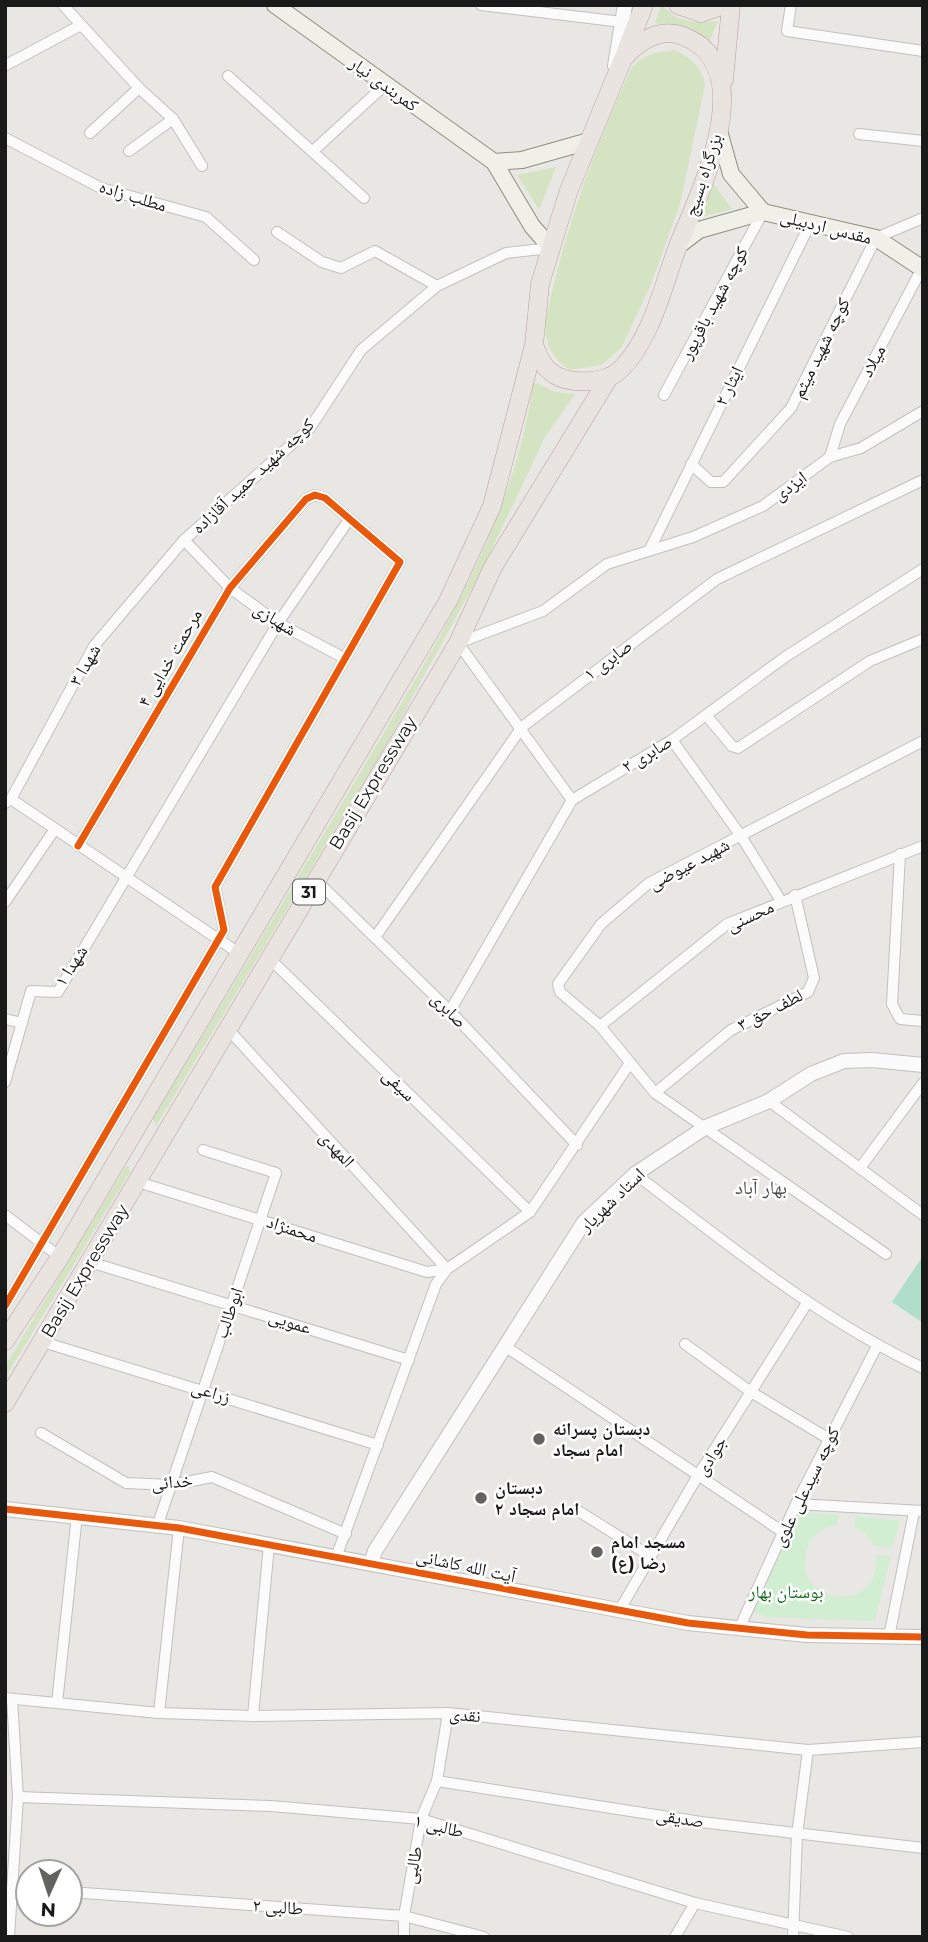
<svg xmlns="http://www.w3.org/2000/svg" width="928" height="1942" viewBox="0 0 928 1942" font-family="Montserrat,'Noto Naskh Arabic',sans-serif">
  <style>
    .grass { fill: #d4e4c3 }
    .park { fill: #d1eed2 }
    .pitch { fill: #b1ddcb }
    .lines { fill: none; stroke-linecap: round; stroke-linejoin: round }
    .minor-casing { stroke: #c1c0bf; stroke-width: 12 }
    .tertiary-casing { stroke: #c1c0bf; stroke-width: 16 }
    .secondary-casing { stroke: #8e907d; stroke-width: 18 }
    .trunk-casing { stroke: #ba9da4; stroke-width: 19 }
    .minor { stroke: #fcfbfb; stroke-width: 10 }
    .tertiary { stroke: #fcfbfb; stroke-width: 14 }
    .secondary { stroke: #f0f0e9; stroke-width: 16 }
    .trunk { stroke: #eae4e1; stroke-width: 18 }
    .cycleway-casing { stroke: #fff; stroke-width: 11 }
    .cycleway { stroke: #e8590c; stroke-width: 7 }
    .poi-dot { fill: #626260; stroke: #fff; stroke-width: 2.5 }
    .labels { text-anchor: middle; stroke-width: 5; stroke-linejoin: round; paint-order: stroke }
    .shield { fill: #fff; stroke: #5f5f5f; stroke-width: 2 }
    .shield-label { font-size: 16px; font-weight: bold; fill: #1a1a1a }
    .street-label { font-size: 18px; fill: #1a1a1a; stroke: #fff }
    .poi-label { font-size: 18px; font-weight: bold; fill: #1a1a1a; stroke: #fff; text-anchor: start }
    .park-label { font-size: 18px; fill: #146d1e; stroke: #fff }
    .neighbourhood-label { font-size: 19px; fill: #4d4d4d; stroke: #fff }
  </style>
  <rect width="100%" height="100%" fill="#e8e7e3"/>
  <g class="grass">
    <polygon points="661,5 677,18 695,22 718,21 709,42 655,23"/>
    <path d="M675,50C692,59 701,66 705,85L680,204L651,284L622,347L601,365L571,370C552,361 546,344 545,324C563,234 593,151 632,67C645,54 657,52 675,50Z"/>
    <polygon points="556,167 539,210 517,175"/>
    <polygon points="707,175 732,209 690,220"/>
    <path d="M537,383L556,392L575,394L545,437L482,570L389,740L156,1126L153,1118C227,994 303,870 376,746C443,633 515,516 533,384Z"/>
    <polygon points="126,1166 129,1166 130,1172 5,1378 5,1366"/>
  </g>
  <g class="park">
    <path d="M798,1512L839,1515L837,1525C825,1527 812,1534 808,1546C786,1606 883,1618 876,1555L891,1556L875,1621L765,1617L754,1611Z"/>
    <polygon points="856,1516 900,1521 892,1548 875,1546 865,1533 854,1527"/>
  </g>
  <polygon class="pitch" points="923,1256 923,1323 892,1302"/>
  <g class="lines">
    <defs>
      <g id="minor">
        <polyline points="63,5 139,88 173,119 202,166"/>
        <polyline points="481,5 622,22"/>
        <polyline points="791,5 787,31 923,51"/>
        <polyline points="6,65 81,25"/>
        <polyline points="228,76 364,198"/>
        <polyline points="90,133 139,88"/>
        <polyline points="859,134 923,141"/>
        <polyline points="5,138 101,188 206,217 254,260"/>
        <polyline points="129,151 173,119"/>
        <polyline points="313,151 385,85"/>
        <polyline points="277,232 322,262 341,268 375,251 437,286"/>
        <polyline points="664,395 763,212"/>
        <polyline points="830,457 840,424 922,268"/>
        <polyline points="691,464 711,482 723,482 727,478 791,408 876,238 923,218"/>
        <polyline points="184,540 230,588 278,623 344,658"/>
        <polyline points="650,549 810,224"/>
        <polyline points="706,715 732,746 738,748 870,661 923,639"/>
        <polyline points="672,740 741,836 781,901"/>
        <polyline points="11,799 240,954"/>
        <polyline points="572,800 458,643 543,611 607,564 693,537 763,506 830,457 861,448 923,411"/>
        <polyline points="5,803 11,799 94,646 184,540 310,428 361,350 437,286 506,253 551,248"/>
        <polyline points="900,854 892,1004 900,1019 923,1021"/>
        <polyline points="316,880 450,1011 577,1145"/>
        <polyline points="5,902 55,829"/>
        <polyline points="376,936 522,727 717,579 923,480"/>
        <polyline points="268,957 530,1212"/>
        <polyline points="450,1011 572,800 672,740 785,657 923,569"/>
        <polyline points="5,1019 22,1023"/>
        <polyline points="600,1026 727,924 923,846"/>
        <polyline points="227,1028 447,1269"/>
        <polyline points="5,1082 31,991 58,992 278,623 348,521"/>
        <polyline points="655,1093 731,1030 808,992 814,978 795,895"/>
        <polyline points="769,1101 923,1215"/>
        <polyline points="860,1168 923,1083"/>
        <path d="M635,1174C728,1244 817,1318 923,1368"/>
        <polyline points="138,1182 427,1272 447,1269"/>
        <polyline points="5,1215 60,1257"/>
        <polyline points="886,1254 655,1093 600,1026 560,992 558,984 601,924 649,883 923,741"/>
        <polyline points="90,1262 409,1360"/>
        <polyline points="5,1306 224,930 215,887 400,562 325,498 315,495 306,499 230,588 78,846"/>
        <polyline points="43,1342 378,1445"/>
        <polyline points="685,1344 751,1392 829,1439"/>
        <polyline points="506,1347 783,1532"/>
        <polyline points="41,1433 126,1483 171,1485 212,1477 346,1534"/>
        <polyline points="796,1504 923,1511"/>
        <polyline points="580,1512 650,1556"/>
        <polyline points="158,1524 276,1173 203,1150"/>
        <polyline points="337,1555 436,1284 447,1269 530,1212 630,1063"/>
        <polyline points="619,1611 697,1477 807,1303"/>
        <polyline points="739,1629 796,1504 877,1346"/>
        <polyline points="889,1637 914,1512"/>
        <polyline points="5,1698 159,1713 253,1716 448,1713 808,1750 923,1742"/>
        <polyline points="57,1703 77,1515"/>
        <polyline points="159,1713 179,1528"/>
        <polyline points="253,1716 269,1545"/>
        <polyline points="437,1781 701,1822 923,1848"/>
        <polyline points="18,1797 271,1806 421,1819 695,1903 848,1937"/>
        <polyline points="12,1888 28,1889"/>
        <polyline points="70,1892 404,1916 484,1937"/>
        <polyline points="9,1937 18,1797 12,1699"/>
        <polyline points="404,1937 404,1916 421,1819 437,1781 448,1713"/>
        <polyline points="675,1937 695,1903"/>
        <polyline points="793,1937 797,1835 808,1750"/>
      </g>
      <g id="tertiary">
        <polyline points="615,66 625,5"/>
        <polyline points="5,1509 179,1528 688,1623 807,1635 923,1637"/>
        <polyline points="371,1563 375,1551 584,1222 635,1174 706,1127 769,1101 811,1074 844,1061 872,1060 923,1065"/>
      </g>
      <g id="secondary">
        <polyline points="275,5 494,162 532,226 551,248"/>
        <polyline points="719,131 731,174 763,212"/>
        <polyline points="494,162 522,160 589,141"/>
        <polyline points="678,246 699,230 763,212 876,238 923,269"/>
      </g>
      <g id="trunk">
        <polyline points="678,5 701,13 724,5"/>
        <polyline points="625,54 644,5"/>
        <polyline points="724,80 731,5"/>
        <path d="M5,1341L60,1257L448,601L492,506L534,345L540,284L551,248L569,190L623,59C638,42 659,27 683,36C763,67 699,193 678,246C663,285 652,339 620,370C606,383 572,385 555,375C543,368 539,357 534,345"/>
        <polyline points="5,1403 458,643 493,567 608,379"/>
      </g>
    </defs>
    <use href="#minor" class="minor-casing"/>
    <use href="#tertiary" class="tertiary-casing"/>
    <use href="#secondary" class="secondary-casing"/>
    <use href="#trunk" class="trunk-casing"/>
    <use href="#minor" class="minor"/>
    <use href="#tertiary" class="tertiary"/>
    <use href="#secondary" class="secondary"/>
    <use href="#trunk" class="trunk"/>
    <defs>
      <g id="cycleway">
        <polyline points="5,1306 224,930 215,887 400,562 325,498 315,495 306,499 230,588 78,846"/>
        <polyline points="5,1509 179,1528 688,1623 807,1635 923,1637"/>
      </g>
    </defs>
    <use href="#cycleway" class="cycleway-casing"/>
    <use href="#cycleway" class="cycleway"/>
  </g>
  <g class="poi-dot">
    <circle cx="539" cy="1439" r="7"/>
    <circle cx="481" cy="1498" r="7"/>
    <circle cx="597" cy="1552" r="7"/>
  </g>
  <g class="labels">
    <rect class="shield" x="293" y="879.5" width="32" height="25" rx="5"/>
    <g class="shield-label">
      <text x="309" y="898">31</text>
    </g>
    <g class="street-label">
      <text transform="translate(384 84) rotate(36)" y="6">کمربندی نیار</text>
      <text transform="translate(703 175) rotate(-72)" y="6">بزرگراه بسیج</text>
      <text transform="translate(133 196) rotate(17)" y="6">مطلب زاده</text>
      <text transform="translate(826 227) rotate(14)" y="6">مقدس اردبیلی</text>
      <text transform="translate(714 303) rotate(-62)" y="6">کوچه شهید باقرپور</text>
      <text transform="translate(821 348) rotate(-64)" y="6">کوچه شهید میثم</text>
      <text transform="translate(873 361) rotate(-62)" y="6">میلاد</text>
      <text transform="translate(729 386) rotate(-64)" y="6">ایثار ۲</text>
      <text transform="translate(253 476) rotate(-43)" y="6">کوچه شهید حمید آقازاده</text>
      <text transform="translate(790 486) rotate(-36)" y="6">ایزدی</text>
      <text transform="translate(275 619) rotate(32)" y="6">شهبازی</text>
      <text transform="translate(170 658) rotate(-60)" y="6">مرحمت خدایی ۴</text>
      <text transform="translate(608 660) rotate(-37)" y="6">صابری ۱</text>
      <text transform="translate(85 665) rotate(-60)" y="6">شهدا ۳</text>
      <text transform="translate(647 754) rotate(-31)" y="6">صابری ۲</text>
      <text transform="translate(373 783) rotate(-59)" y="6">Basij Expressway</text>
      <text transform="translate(689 864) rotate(-28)" y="6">شهید عیوضی</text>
      <text transform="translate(750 916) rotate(-25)" y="6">محسنی</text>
      <text transform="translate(71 966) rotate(-57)" y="6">شهدا ۱</text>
      <text transform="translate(449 1010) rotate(46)" y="6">صابری</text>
      <text transform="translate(770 1010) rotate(-27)" y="6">لطف حق ۳</text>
      <text transform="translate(399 1085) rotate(44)" y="6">سیفی</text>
      <text transform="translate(337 1149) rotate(48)" y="6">المهدی</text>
      <text transform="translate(612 1200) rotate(-44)" y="6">استاد شهریار</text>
      <text transform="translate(292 1229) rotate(18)" y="6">محمنژاد</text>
      <text transform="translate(85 1271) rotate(-59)" y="6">Basij Expressway</text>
      <text transform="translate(229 1313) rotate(-71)" y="6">ابوطالب</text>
      <text transform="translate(290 1322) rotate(18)" y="6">عمویی</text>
      <text transform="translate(211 1392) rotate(17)" y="6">زراعی</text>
      <text transform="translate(711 1456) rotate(-58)" y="6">جوادی</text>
      <text transform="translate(172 1482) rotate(-5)" y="6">خدائی</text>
      <text transform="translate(806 1487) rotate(-64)" y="6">کوچه سیدعلی علوی</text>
      <text transform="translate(466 1566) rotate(12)" y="6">آیت الله کاشانی</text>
      <text transform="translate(465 1715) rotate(5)" y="6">نقدی</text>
      <text transform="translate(680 1818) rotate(9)" y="6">صدیقی</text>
      <text transform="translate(439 1826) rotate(14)" y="6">طالبی ۱</text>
      <text transform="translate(413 1865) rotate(-80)" y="6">طالبی</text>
      <text transform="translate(278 1907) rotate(4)" y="6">طالبی ۲</text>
    </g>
    <g class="poi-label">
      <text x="553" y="1435">دبستان پسرانه<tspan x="553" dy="21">امام سجاد</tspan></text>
      <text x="495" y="1494">دبستان<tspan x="495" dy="21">امام سجاد ۲</tspan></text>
      <text x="611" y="1548">مسجد امام<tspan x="611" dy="21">رضا (ع)</tspan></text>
    </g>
    <g class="park-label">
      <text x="786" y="1598">بوستان بهار</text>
    </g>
    <g class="neighbourhood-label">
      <text x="761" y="1194">بهار آباد</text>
    </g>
  </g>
  <rect width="928" height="1942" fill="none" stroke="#1a1a1a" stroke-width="14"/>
  <g transform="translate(49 1893) rotate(183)"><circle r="33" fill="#ffffff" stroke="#a3a3a3" stroke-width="2"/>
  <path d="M0-5L12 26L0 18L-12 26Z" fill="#626260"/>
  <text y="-10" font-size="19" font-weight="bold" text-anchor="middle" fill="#1a1a1a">N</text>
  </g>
</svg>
